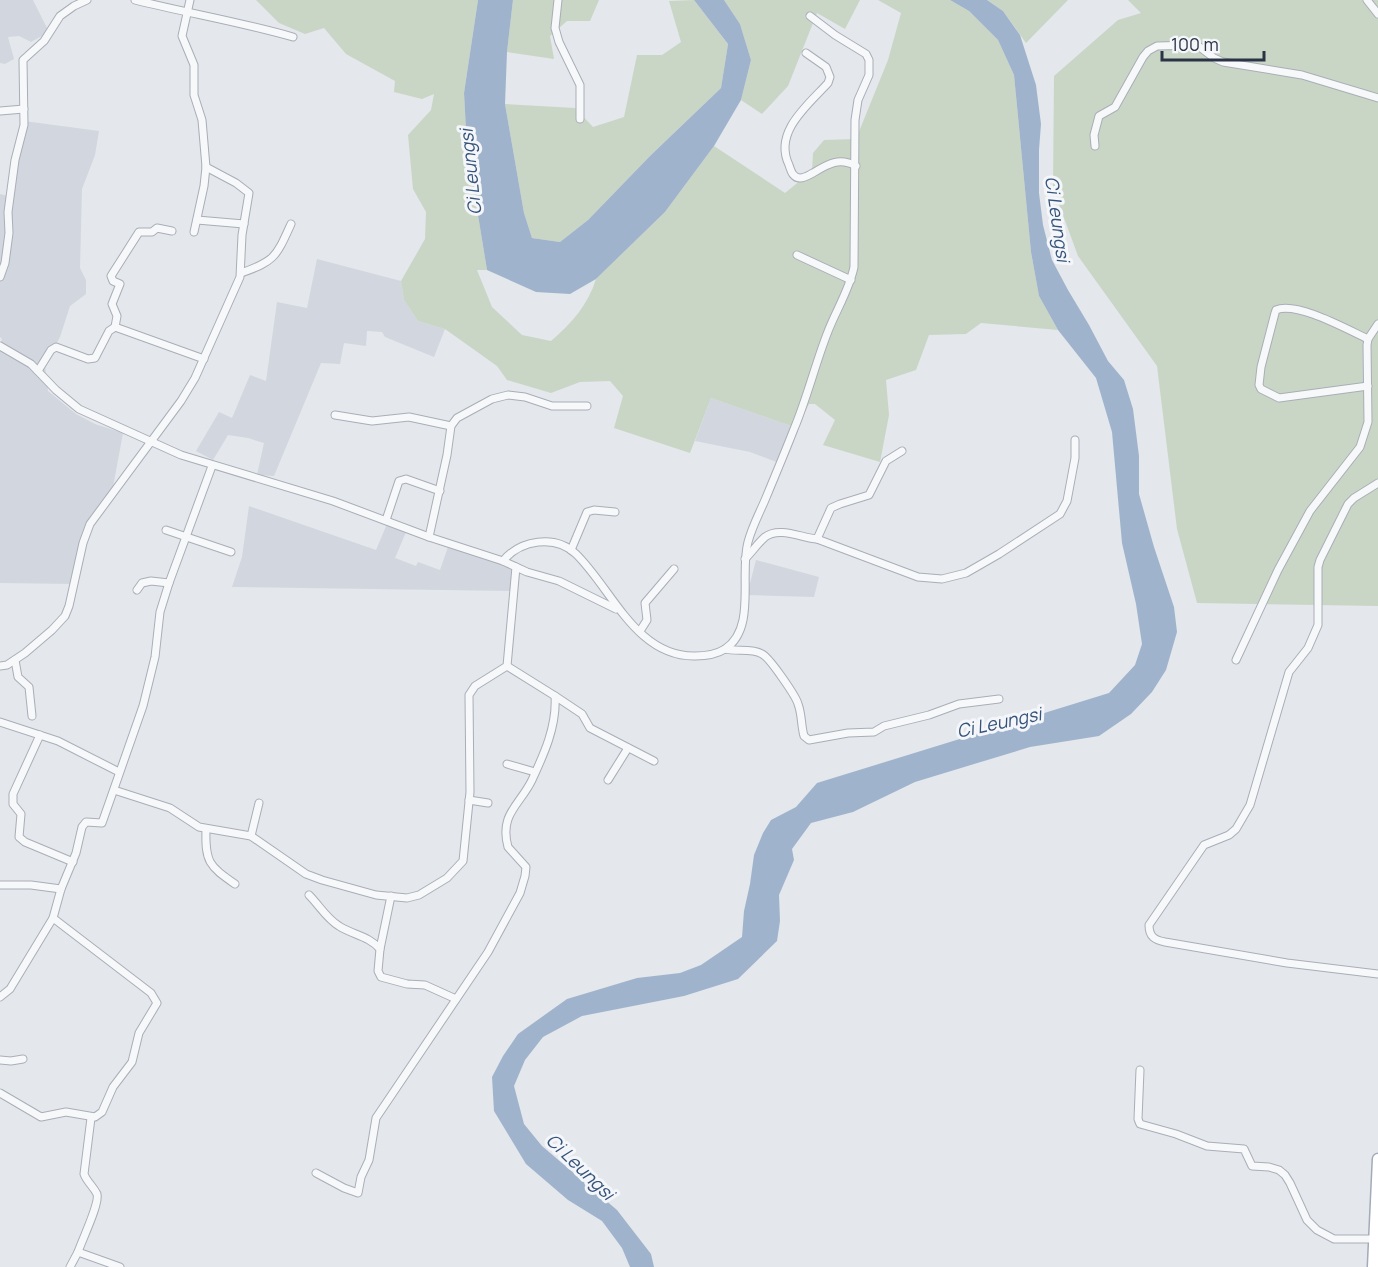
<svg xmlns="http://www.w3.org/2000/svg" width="1378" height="1267" viewBox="0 0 1378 1267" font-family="Manrope,sans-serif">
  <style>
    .built { fill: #d2d6de }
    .green { fill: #c9d6c5 }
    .water { fill: #9fb4cc }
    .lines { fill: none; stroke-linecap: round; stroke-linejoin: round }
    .minor-casing { stroke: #a9aeb7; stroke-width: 9 }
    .primary-casing { stroke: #a3abb8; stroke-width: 13 }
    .minor { stroke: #f7f8fa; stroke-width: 7 }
    .primary { stroke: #fff; stroke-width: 10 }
    .labels { text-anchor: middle; stroke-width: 6; stroke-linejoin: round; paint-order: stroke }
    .water-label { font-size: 18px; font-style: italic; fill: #34527a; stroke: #f4f6f9 }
  </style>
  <rect width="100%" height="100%" fill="#e4e7ec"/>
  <g class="built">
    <polygon points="0,0 33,0 49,32 31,42 19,36 8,37 14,59 5,64 0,63"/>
    <polygon points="24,121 99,131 95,155 82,189 80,268 86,280 86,294 70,306 60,337 45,365 48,391 76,414 95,424 123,433 113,487 88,520 74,584 0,583 0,344 2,339 0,337 0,194 12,197"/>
    <polygon points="317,259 401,281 404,300 418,321 445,329 434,357 385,337 382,332 367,331 366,346 344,343 340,364 321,363 274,476 257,475 264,443 248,438 228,435 213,460 196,451 219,412 232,418 250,375 266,381 277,302 307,308"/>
    <polygon points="711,398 797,428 779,463 750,452 695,441"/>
    <polygon points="249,506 376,550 387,524 406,532 395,558 416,566 418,562 440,570 448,547 506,563 513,572 512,591 232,587 242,557"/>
    <polygon points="756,560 819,577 814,597 747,595"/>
  </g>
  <g class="green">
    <path d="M256,0H478L464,93L467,148L487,270H477L492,307L522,335L551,341C571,324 588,305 596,279L665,212L714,146L785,193L812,171L813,153L824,140L856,139L888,60L901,13L878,0H950L969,11L998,40L1014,75L1031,252L1039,296L1058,330L981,323L966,334L929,335L916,370L886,380L889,415L880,462L823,445L835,420L815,404H809L797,428L711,398L690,453L614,428L623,396L610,381L580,382L551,393L507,380L497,366L445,329L418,321L404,300L401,281L425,239L426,212L413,189L408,135L431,110L434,94L422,99L394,92L395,81L346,54L324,28L305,34L279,23Z"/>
    <polygon points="513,0 599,0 590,21 567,21 550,36 554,59 507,52"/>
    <polygon points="694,0 728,44 721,88 652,154 588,220 560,242 532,238 524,213 505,104 575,108 593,127 624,117 637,55 662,55 681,42 669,1"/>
    <polygon points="724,0 860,0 845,29 817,13 788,86 762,114 741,100 751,60 740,24"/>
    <polygon points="987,0 1068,0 1026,43 1003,11"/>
    <polygon points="1128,0 1378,0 1378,606 1197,603 1177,529 1157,366 1078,256 1053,188 1054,76 1118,20 1141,13"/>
  </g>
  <g class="water">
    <polygon points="478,0 513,0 507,52 505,104 524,213 532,238 560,242 588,220 651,155 721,88 728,44 694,0 724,0 740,24 751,60 741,100 714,146 665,212 596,279 570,294 536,292 487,270 467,148 464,93"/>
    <polygon points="950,0 987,0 1003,11 1020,35 1036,85 1041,124 1039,150 1039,193 1043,225 1052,260 1068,290 1089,325 1108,361 1124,380 1133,409 1139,456 1139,494 1154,547 1174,607 1177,632 1166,670 1152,692 1131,714 1099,736 1030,747 915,782 853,812 811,823 792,849 794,860 779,895 780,921 777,941 738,979 684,996 582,1016 543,1037 525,1060 514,1086 524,1124 542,1146 617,1210 651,1254 654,1267 630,1267 622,1248 602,1221 568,1200 526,1164 494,1111 492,1077 503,1056 518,1034 567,999 637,978 680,973 701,965 742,937 744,911 750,884 754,855 763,833 771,820 796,807 817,783 1109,693 1135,665 1142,644 1136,604 1122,543 1112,432 1096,378 1058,330 1039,296 1031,252 1014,75 998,40 969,11"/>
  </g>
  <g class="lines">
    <defs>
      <g id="minor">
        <path d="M135,0C187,13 241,22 293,37"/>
        <polyline points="558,0 555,28 559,42 580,85 580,119"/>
        <polyline points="1367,0 1378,14"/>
        <path d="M806,53L826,67L830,77L828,83C808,105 773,132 789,165C791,171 793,178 800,178C805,178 809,175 813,173C828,164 839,157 856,166"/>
        <polyline points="0,111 24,109"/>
        <polyline points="1095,146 1094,135 1099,116 1115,107 1143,57 1148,51 1157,46 1197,45 1214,58 1223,62 1302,75 1378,98"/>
        <polyline points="197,220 244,224"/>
        <polyline points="194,232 204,186 206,167"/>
        <polyline points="797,255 851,280"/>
        <path d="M241,273C275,261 276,257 291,224"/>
        <polyline points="0,277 5,263 9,233 8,212 15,160 24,125 23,60 44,41 60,16 74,6 87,0"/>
        <polyline points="115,327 117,316 112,304 120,284 113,281 111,276 139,232 152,232 157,228 172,231"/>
        <path d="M0,346L31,364L56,390L79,409L181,455L333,501L429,537L503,561C520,540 555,534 576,554C612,589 636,657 695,656C705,656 717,654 725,649C757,628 739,574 748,542C752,527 759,514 765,500C775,476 785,452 794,429C807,398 815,365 827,334C835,312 849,291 854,267L855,120L858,100L869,75V60L866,54L835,35L810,16"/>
        <polyline points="38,371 51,350 56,347 88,359 95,358 109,331 115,327 204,359"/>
        <path d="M1368,386L1279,398L1261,389L1259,385L1261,367L1275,313L1276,310C1297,301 1348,330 1368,339"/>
        <polyline points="335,415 372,421 409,417 451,426"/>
        <path d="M1378,483L1354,498L1348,504L1320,560L1318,567V625L1308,648L1289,672L1250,805L1236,829L1229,835L1204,845L1149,925C1149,937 1155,940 1165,942L1287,963L1378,974"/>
        <polyline points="386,520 399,481 406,479 440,491"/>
        <polyline points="166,530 231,552"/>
        <polyline points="429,537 447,455 451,426 457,418 492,399 508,395 525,397 552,406 587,406"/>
        <polyline points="817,539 918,577 942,579 966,573 999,554 1060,514 1067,501 1075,458 1075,440"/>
        <polyline points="571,550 587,512 594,510 615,512"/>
        <path d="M745,559C752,552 758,543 765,537C779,526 802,538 817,539L831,508L840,504L869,495L886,461L902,451"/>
        <polyline points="503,561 527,572 559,581 616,609"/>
        <polyline points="137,590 142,583 151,581 169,583"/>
        <polyline points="640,631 647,620 645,603 674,569"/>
        <path d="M725,649C736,652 752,648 762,654C769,657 796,696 798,704C802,714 801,726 804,736L809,740L848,733L874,732L884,726L929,715L959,704L999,699"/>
        <polyline points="15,660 18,677 29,687 32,716"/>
        <polyline points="1236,660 1278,570 1310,511 1360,447 1368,422 1367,345 1368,339 1378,324"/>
        <polyline points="0,666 7,665 25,653 52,630 65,616 69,606 83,543 90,524 181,401 195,378 240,277 242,235 249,193 236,183 206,167 202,120 194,95 194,65 182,36 190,0"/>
        <polyline points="555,696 582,714 590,728 654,761"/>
        <polyline points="0,722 58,741 119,772"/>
        <polyline points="40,735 13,794 13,804 21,814 19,837 25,842 73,862"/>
        <polyline points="507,764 535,772"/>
        <polyline points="608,780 628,748"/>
        <polyline points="114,790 170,808 199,827 251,836 306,874 322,880 376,895 407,898 419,895 447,878 463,861 470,792 469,695 475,686 507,666 516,567"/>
        <polyline points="469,800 488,803"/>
        <path d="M206,829C205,862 209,866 235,884"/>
        <polyline points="251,836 259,803"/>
        <polyline points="0,885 31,885 61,889"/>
        <path d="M309,895C319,905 327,919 339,926C353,935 369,936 380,949L378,971L381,977L407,984L425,985L456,999"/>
        <polyline points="380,949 391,896"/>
        <polyline points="0,997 10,989 53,918"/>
        <polyline points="0,1060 11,1061 23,1059"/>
        <polyline points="1140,1070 1138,1119 1140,1124 1176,1134 1207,1146 1244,1149 1252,1166 1269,1167 1279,1170 1285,1175 1290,1183 1307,1220 1317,1230 1334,1239 1375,1239"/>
        <polyline points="0,1093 41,1117 66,1112 95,1117 102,1112 113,1087 132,1062 139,1033 157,1003 151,993 53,918 61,889 76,853 82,827 86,822 102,823 143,706 155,657 160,612 169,583 212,466"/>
        <path d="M316,1173L344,1188L358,1193L361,1177L369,1160L376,1118L488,952L520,893L525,876L526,867L508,847C499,814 520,805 532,780C544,754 557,726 555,696L507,666"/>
        <path d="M78,1252C82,1240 100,1203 97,1194C93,1186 87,1182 84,1174L91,1118"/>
        <polyline points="70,1267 78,1252 120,1267"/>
      </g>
      <polyline id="primary" points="1373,1267 1378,1159"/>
    </defs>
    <use href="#minor" class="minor-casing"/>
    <use href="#primary" class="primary-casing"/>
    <use href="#minor" class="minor"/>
    <use href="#primary" class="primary"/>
  </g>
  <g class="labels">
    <g class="water-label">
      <text transform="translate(471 172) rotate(-96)" y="6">Ci Leungsi</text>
      <text transform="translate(1057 219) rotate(82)" y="6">Ci Leungsi</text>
      <text transform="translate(999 723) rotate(-12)" y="6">Ci Leungsi</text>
      <text transform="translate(580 1167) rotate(44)" y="6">Ci Leungsi</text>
    </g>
  </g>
  <path d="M1162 51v9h102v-9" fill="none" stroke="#2b3445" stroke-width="3"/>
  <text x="1171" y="51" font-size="18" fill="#2b3445" stroke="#f4f6f9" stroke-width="4.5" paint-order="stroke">100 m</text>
</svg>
